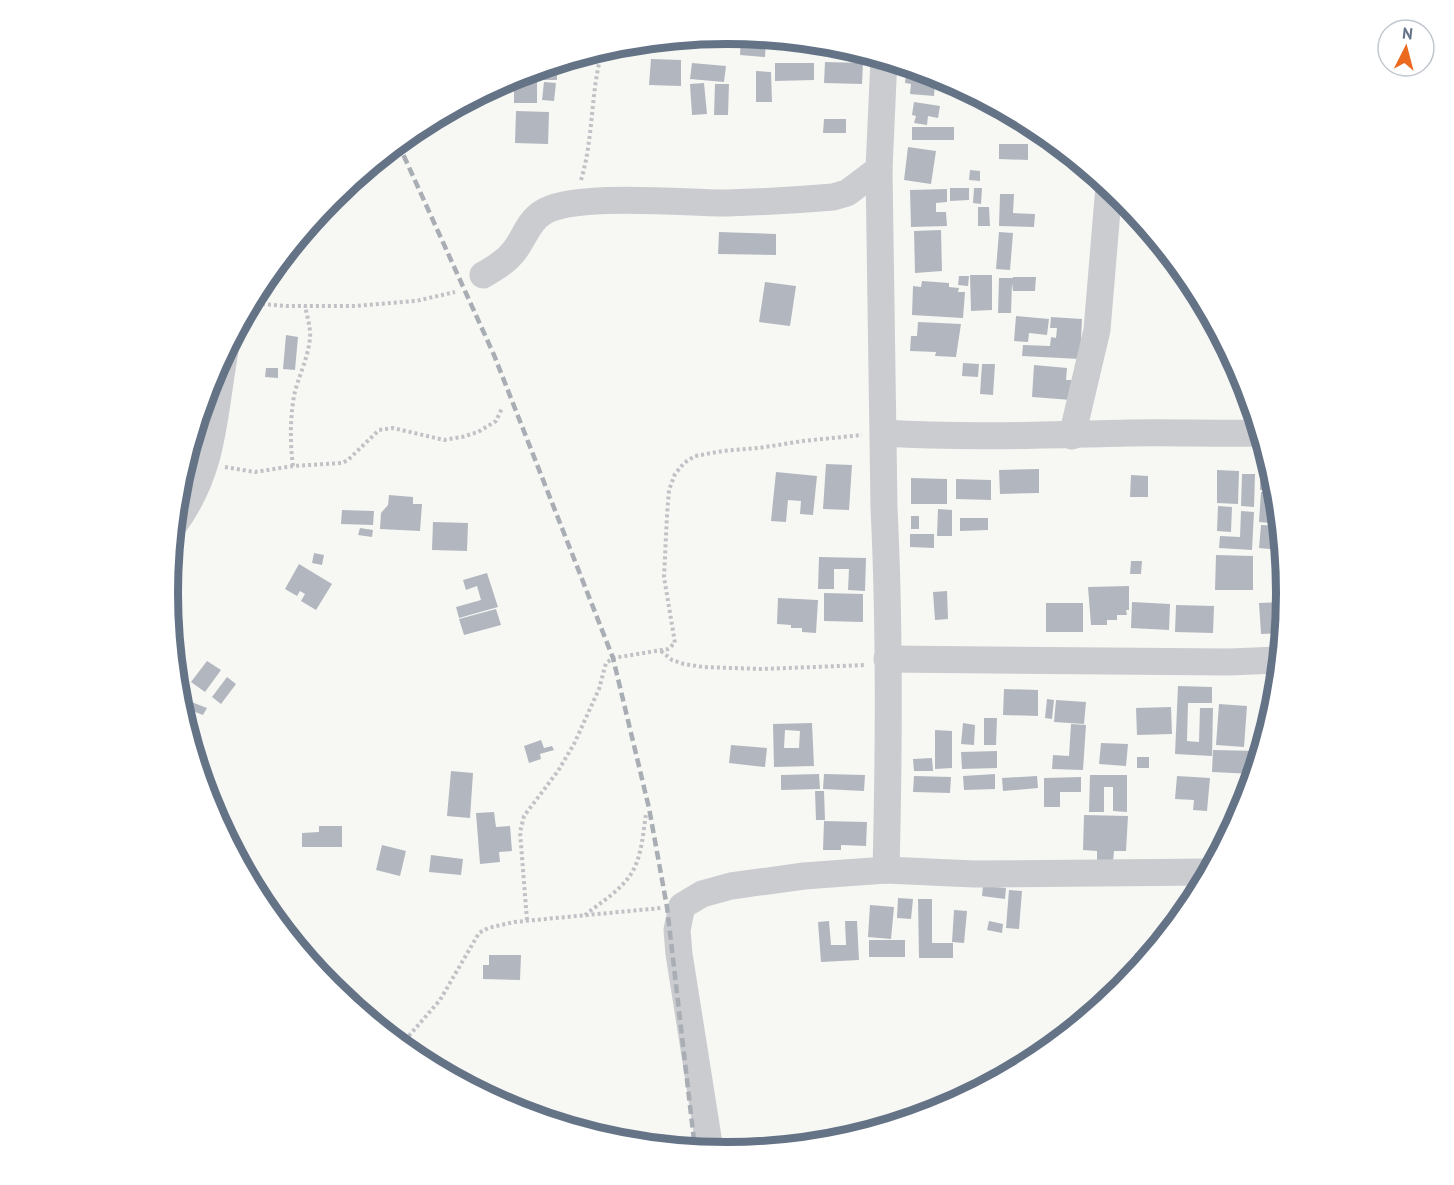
<svg xmlns="http://www.w3.org/2000/svg" width="1454" height="1185" viewBox="0 0 1454 1185" font-family="'PT Sans',sans-serif">
  <style>
    .building { fill: #b2b7bf; fill-rule: evenodd }
    .lines { fill: none; stroke-linecap: round; stroke-linejoin: round }
    .path { stroke: #c1c2c5; stroke-width: 4; stroke-dasharray: 3 3; stroke-linecap: butt }
    .minor { stroke: #caccd0; stroke-width: 27 }
    .rail { stroke: #a9adb4; stroke-width: 4.5; stroke-dasharray: 9 4.5; stroke-linecap: butt }
    .rim { fill: none; stroke: #657387; stroke-width: 8 }
  </style>
  <rect width="100%" height="100%" fill="#f7f8f4"/>
  <g class="building">
    <polygon points="741,34 756,36 756,43 759,43 760,36 770,37 769,42 766,42 765,57 740,55"/>
    <polygon points="774,38 808,41 807,46 773,43"/>
    <polygon points="821,42 836,44 864,52 864,57 820,56"/>
    <polygon points="651,59 681,60 681,86 649,85"/>
    <polygon points="557,62 557,80 543,80 543,73 528,73 528,82 537,82 537,103 514,103 514,75"/>
    <polygon points="825,62 863,63 862,84 824,83"/>
    <polygon points="692,63 726,66 724,82 690,79"/>
    <polygon points="775,63 814,63 814,80 775,81"/>
    <polygon points="907,65 936,74 934,96 910,94 911,84 905,83"/>
    <polygon points="756,71 771,72 772,102 756,102"/>
    <polygon points="949,80 967,90 967,94 948,92"/>
    <polygon points="544,82 556,83 554,101 542,100"/>
    <polygon points="704,83 707,114 692,115 690,84"/>
    <polygon points="715,84 729,84 728,115 714,115"/>
    <polygon points="914,102 940,106 938,118 928,116 927,125 914,123 916,116 912,115"/>
    <polygon points="516,111 549,112 548,144 515,143"/>
    <polygon points="824,119 846,119 846,133 823,133"/>
    <rect x="912" y="127" width="42" height="13"/>
    <polygon points="999,144 1028,144 1028,160 999,159"/>
    <polygon points="908,147 936,151 931,184 904,180"/>
    <polygon points="970,170 980,171 980,181 969,180"/>
    <polygon points="950,188 969,188 969,200 950,201"/>
    <polygon points="974,188 982,188 981,204 973,203"/>
    <polygon points="947,189 947,202 936,203 936,212 946,212 947,226 911,227 910,190"/>
    <polygon points="1000,194 1014,194 1013,213 1035,214 1034,227 999,226"/>
    <polygon points="978,207 989,207 990,226 978,226"/>
    <polygon points="941,230 942,271 915,273 914,231"/>
    <polygon points="719,232 776,234 776,255 718,254"/>
    <polygon points="999,232 1013,233 1010,270 996,269"/>
    <polygon points="970,275 992,275 992,310 971,311"/>
    <polygon points="959,276 969,276 968,286 958,285"/>
    <polygon points="1013,277 1036,277 1035,291 1013,291 1012,283 1011,313 998,313 999,278 1013,278"/>
    <polygon points="922,281 949,283 949,287 959,288 958,292 965,292 963,318 912,315 913,286 921,287"/>
    <polygon points="765,282 796,286 790,326 759,322"/>
    <polygon points="1016,316 1049,319 1047,335 1029,333 1028,342 1014,341"/>
    <polygon points="1051,317 1082,319 1080,359 1022,356 1023,345 1050,346 1051,337 1056,338 1057,328 1050,328"/>
    <polygon points="918,322 961,324 956,357 935,356 936,352 910,351 911,336 917,336"/>
    <polygon points="286,335 298,337 295,370 283,369"/>
    <polygon points="963,363 979,364 978,377 962,376"/>
    <polygon points="982,364 995,364 993,395 980,394"/>
    <polygon points="1034,365 1067,368 1066,380 1073,380 1072,400 1032,397"/>
    <polygon points="266,368 278,368 278,378 265,377"/>
    <polygon points="826,464 852,465 849,510 823,509"/>
    <polygon points="1260,467 1271,467 1277,491 1260,490"/>
    <polygon points="1039,469 1039,493 1000,494 999,470"/>
    <polygon points="1217,470 1239,471 1238,504 1217,503"/>
    <polygon points="776,472 817,476 813,515 800,514 801,501 788,500 786,522 771,521"/>
    <polygon points="1242,474 1255,474 1254,507 1241,506"/>
    <polygon points="1131,475 1148,476 1148,497 1130,497"/>
    <polygon points="911,478 947,479 947,504 911,504"/>
    <polygon points="956,479 991,480 991,500 956,499"/>
    <polygon points="1261,492 1271,493 1269,523 1259,522"/>
    <polygon points="389,495 413,497 413,504 422,504 420,531 380,529 381,513 388,505"/>
    <polygon points="1218,506 1232,507 1231,532 1217,531"/>
    <polygon points="938,509 952,510 952,536 937,536"/>
    <polygon points="342,510 374,511 373,525 341,524"/>
    <polygon points="1241,511 1254,512 1252,550 1219,548 1220,536 1240,537"/>
    <rect x="911" y="516" width="8" height="13"/>
    <polygon points="960,518 988,518 988,530 960,531"/>
    <polygon points="433,522 468,523 467,551 432,550"/>
    <polygon points="1261,525 1280,526 1282,550 1259,548"/>
    <polygon points="360,528 373,530 372,537 358,535"/>
    <polygon points="910,534 934,534 934,548 910,547"/>
    <polygon points="314,553 324,555 322,565 312,563"/>
    <polygon points="1216,555 1253,556 1253,590 1215,590"/>
    <polygon points="819,557 866,558 865,591 848,590 849,569 834,569 834,589 818,589"/>
    <polygon points="1131,561 1142,561 1141,574 1130,574"/>
    <polygon points="299,564 332,584 316,610 301,601 305,594 300,591 297,596 285,589"/>
    <polygon points="487,573 498,607 459,618 456,607 481,600 477,586 466,590 463,580"/>
    <polygon points="1279,584 1286,584 1286,599 1278,598"/>
    <polygon points="1129,586 1129,610 1126,610 1127,615 1117,615 1117,620 1107,620 1107,625 1091,625 1088,587"/>
    <polygon points="947,591 948,619 935,620 933,592"/>
    <polygon points="824,593 863,594 863,622 824,621"/>
    <polygon points="778,598 818,600 816,633 802,632 802,628 791,628 791,625 777,624"/>
    <polygon points="1132,602 1170,604 1169,630 1131,628"/>
    <polygon points="1281,602 1282,633 1261,634 1259,603"/>
    <rect x="1046" y="603" width="37" height="29"/>
    <polygon points="1176,605 1214,606 1213,633 1175,632"/>
    <polygon points="496,609 501,625 464,635 459,619"/>
    <polygon points="207,661 221,670 205,692 191,682"/>
    <polygon points="227,677 236,684 221,704 212,697"/>
    <polygon points="1178,686 1212,687 1212,703 1188,703 1187,741 1199,742 1200,708 1213,708 1212,756 1175,754"/>
    <polygon points="1004,689 1038,690 1038,716 1003,715"/>
    <polygon points="181,698 207,708 203,715 180,706"/>
    <polygon points="1047,699 1054,700 1052,719 1045,718"/>
    <polygon points="1056,700 1086,702 1084,724 1054,722"/>
    <polygon points="1263,700 1276,701 1267,732 1260,731"/>
    <polygon points="1219,704 1247,706 1244,747 1216,745"/>
    <polygon points="1171,707 1172,734 1137,735 1136,708"/>
    <polygon points="984,718 997,718 996,745 984,745"/>
    <path d="M812,723L814,766L774,767L773,724ZM785,730L800,731L799,748H784Z"/>
    <polygon points="963,723 975,725 974,745 961,744"/>
    <polygon points="1071,724 1086,725 1083,770 1052,769 1053,755 1069,756"/>
    <polygon points="935,730 952,731 952,768 935,769"/>
    <polygon points="541,740 544,748 552,746 554,750 540,754 541,759 529,763 524,746"/>
    <polygon points="1101,743 1128,744 1126,766 1099,764"/>
    <polygon points="731,745 767,748 765,767 729,763"/>
    <polygon points="1213,750 1259,751 1254,774 1212,772"/>
    <polygon points="997,751 997,768 962,769 961,752"/>
    <rect x="1137" y="757" width="12" height="11"/>
    <polygon points="932,758 933,771 914,771 913,759"/>
    <polygon points="451,771 473,773 470,818 447,816"/>
    <polygon points="819,774 820,789 781,790 781,775"/>
    <polygon points="824,774 865,775 864,791 823,789"/>
    <polygon points="995,774 995,789 964,790 963,776"/>
    <polygon points="1090,775 1127,775 1127,812 1113,811 1113,787 1104,787 1104,812 1089,812"/>
    <polygon points="914,776 951,777 950,793 913,792"/>
    <polygon points="1037,776 1038,788 1003,791 1002,778"/>
    <polygon points="1177,776 1210,778 1207,811 1193,810 1194,800 1175,799"/>
    <polygon points="1081,777 1081,792 1060,792 1060,807 1044,807 1044,778"/>
    <polygon points="815,791 824,791 825,820 816,820"/>
    <polygon points="494,812 496,827 510,826 512,851 499,852 500,862 480,864 476,813"/>
    <polygon points="1084,815 1128,816 1126,851 1114,851 1113,862 1097,862 1097,851 1083,850"/>
    <polygon points="824,821 867,822 866,846 841,845 841,850 823,850"/>
    <polygon points="319,826 342,826 342,847 302,847 302,833 319,832"/>
    <polygon points="382,845 406,851 400,876 376,870"/>
    <polygon points="431,855 463,859 461,875 429,872"/>
    <polygon points="983,886 1006,888 1005,899 982,896"/>
    <polygon points="1009,890 1022,891 1019,929 1006,928"/>
    <polygon points="898,898 913,899 911,919 897,918"/>
    <polygon points="918,899 932,899 932,943 953,943 953,958 919,958"/>
    <polygon points="870,905 894,907 891,939 868,937"/>
    <polygon points="954,910 967,911 964,943 952,942"/>
    <polygon points="829,921 831,945 846,945 845,921 857,921 859,960 821,962 818,922"/>
    <polygon points="989,921 1003,924 1002,933 987,930"/>
    <rect x="869" y="940" width="36" height="17"/>
    <polygon points="1135,953 1150,955 1135,973 1133,973"/>
    <polygon points="489,955 521,955 520,980 483,979 483,965 489,965"/>
  </g>
  <g class="lines">
    <g class="path">
      <path d="M581,180C594,138 590,91 603,48"/>
      <polyline points="250,303 287,306 356,306 416,301 455,292"/>
      <path d="M293,466C290,442 290,420 294,396C298,377 308,359 310,338C311,328 307,316 305,306"/>
      <polyline points="225,467 255,472 293,466 342,463 348,460 379,430 393,428 444,440 462,437 478,432 496,421 502,408"/>
      <polyline points="661,651 672,660 684,664 703,667 761,669 866,665"/>
      <path d="M585,915C600,903 620,891 631,874C642,857 643,833 646,814"/>
      <polyline points="527,920 520,832 524,816 558,771 574,744 599,689 606,663 613,658 668,649 675,643 664,577 667,516 669,490 675,474 684,463 695,456 723,451 759,448 803,441 862,435"/>
      <polyline points="401,1045 440,1000 479,933 488,928 514,922 661,908"/>
    </g>
    <g class="minor">
      <path d="M884,58L879,169L884,508C890,628 889,750 886,870"/>
      <path d="M483,275C495,268 507,261 515,250C524,238 529,221 542,213C571,192 687,203 727,203C762,202 798,200 833,197L847,193L879,169"/>
      <path d="M884,433C965,438 1046,435 1127,433C1171,432 1216,434 1260,433"/>
      <polyline points="1072,436 1097,330 1109,186"/>
      <path d="M174,525C215,469 213,417 225,351"/>
      <polyline points="887,659 1229,662 1280,660"/>
      <polyline points="710,1150 679,954 677,930 682,906 702,894 731,886 804,876 886,870 974,874 1209,872"/>
    </g>
    <polyline class="rail" points="398,143 494,355 613,658 649,808 667,907 695,1149"/>
  </g>
  <path d="M0 0H1454V1185H0ZM178 593a549 549 0 1 1 1098 0a549 549 0 1 1-1098 0Z" fill="#fff" fill-rule="evenodd"/>
  <path class="rim" d="M178 593a549 549 0 1 1 1098 0a549 549 0 1 1-1098 0Z"/>
  <g transform="translate(1406 48) rotate(6)"><circle r="28" fill="#ffffff" stroke="#c1c7cf" stroke-width="1.5"/>
  <path d="M0-4.5L10 22L0 15L-10 22Z" fill="#ec6a20"/>
  <text y="-9" font-size="16" font-weight="bold" text-anchor="middle" fill="#657387">N</text>
  </g>
</svg>
